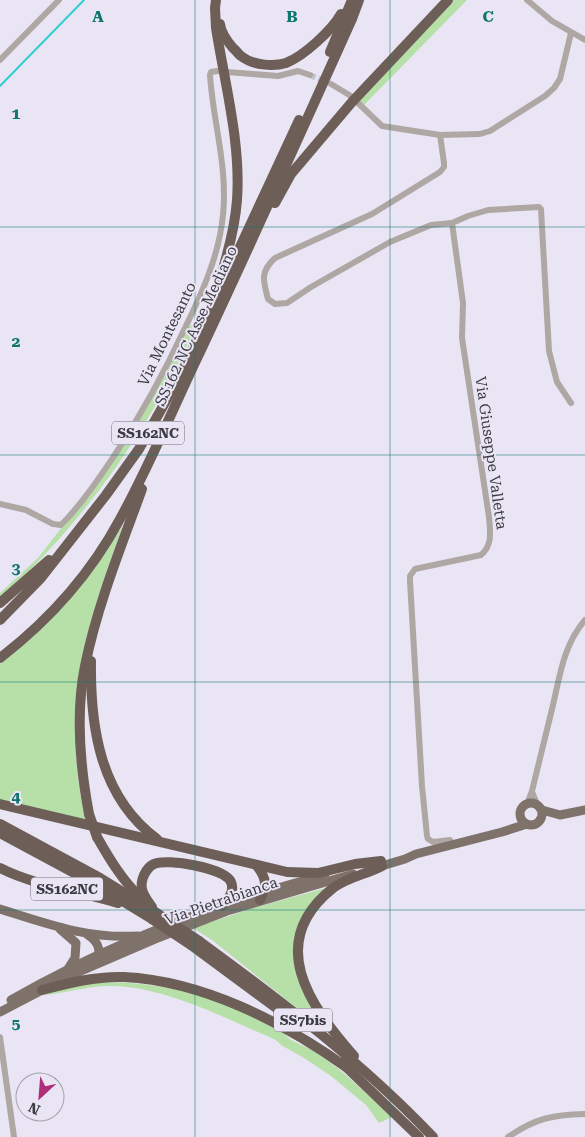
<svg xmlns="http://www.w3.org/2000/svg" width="585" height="1137" viewBox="0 0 585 1137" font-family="'Roboto Serif',serif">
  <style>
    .grass { fill: #b7e0a9 }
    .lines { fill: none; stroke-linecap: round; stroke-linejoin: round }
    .stream { stroke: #2ecfd1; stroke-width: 2 }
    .minor-tunnel { stroke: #c6c3d0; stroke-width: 6; stroke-dasharray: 6 3; stroke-linecap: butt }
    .minor { stroke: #aea7a4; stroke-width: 6 }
    .major { stroke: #7e726b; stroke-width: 9 }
    .highway { stroke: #6d5f58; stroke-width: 10 }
    .highway-bridge { stroke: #6d5f58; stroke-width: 10 }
    .grid { fill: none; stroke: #0f766e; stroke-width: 1; stroke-opacity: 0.55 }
    .labels { text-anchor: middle; stroke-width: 4; stroke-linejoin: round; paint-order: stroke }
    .shield { fill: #e9e5f4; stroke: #706e77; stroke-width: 1 }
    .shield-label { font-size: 14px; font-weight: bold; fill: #3c3b41 }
    .street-label { font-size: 15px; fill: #3c3b41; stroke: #e9e5f4 }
    .grid-label { font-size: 16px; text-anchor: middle; font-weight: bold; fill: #0f766e; stroke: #e9e5f4; stroke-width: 4; stroke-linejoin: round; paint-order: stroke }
  </style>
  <rect width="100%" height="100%" fill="#e9e5f4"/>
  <g class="grass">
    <polygon points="449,0 467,0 363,106 356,98"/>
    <path d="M197,324C151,428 84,522 0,599V593L38,558L103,474L188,326Z"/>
    <path d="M123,525C108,567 93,609 83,652C81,665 80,678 79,690C74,735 74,778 87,822L0,801V664L10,656L90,573Z"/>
    <path d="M326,888L309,906L294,953C295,987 314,1010 333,1037L212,940L193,928L253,908Z"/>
    <path d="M96,982C164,981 218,997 278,1029C284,1032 287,1038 293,1041C302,1046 312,1049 320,1055C346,1073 369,1096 392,1117L379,1123L366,1105L331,1076L304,1058L281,1045L276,1040C227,1019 166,987 113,986C89,985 67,993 44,995L45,993Z"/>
  </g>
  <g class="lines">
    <polyline class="stream" points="0,86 84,0"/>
    <polyline class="minor-tunnel" points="310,75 326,82"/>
    <g class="minor">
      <polyline points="527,0 552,21 585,40"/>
      <polyline points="0,60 59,0"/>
      <polyline points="227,72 278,76 298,71 310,75"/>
      <polyline points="331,84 351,96"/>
      <polyline points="356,101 382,126 440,135"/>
      <path d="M452,223L463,303L462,338L489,517C490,531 493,545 481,555L415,569L410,576V581L422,786L427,836L428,839L433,842L450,840L454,845"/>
      <path d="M571,403L557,382L549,351L541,209L539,207L488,210L468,216L452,223L431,225L390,242L311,287L287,303L275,304L268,299C263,280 260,272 275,258L372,214L440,172L444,167V163L440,135L480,134L490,131L545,96L554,88L560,79L571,33"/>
      <path d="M0,504L26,510L53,524L61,525C82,504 99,478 116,453C142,413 164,373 184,330C202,293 219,256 223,215C228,167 213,122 210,75L211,72L218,71"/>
      <polyline points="532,792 537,804"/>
      <path d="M527,804L532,791C539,762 546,734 553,705C560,675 564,644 585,620"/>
      <polyline points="0,1037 14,1137"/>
      <path d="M508,1137C536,1118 552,1115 585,1114"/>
    </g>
    <g class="major">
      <circle cx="531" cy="814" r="11"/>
      <polyline points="542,810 560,815 585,810"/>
      <polyline points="375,868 405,859 416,854 502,832 527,824"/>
      <path d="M0,909C47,924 88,939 138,936"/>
      <polyline points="60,929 76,943 75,958 68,969"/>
      <path d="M88,935C97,941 101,948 98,959"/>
      <path d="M11,1000C109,944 216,903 325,875"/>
      <polyline points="0,1012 69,976 155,939 227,911 353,874"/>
    </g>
    <g class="highway">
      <path d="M216,0L215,8L216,28C225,85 241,143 237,200C235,227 228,253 220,279"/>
      <path d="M220,24C221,33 227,41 233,48C236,50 238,54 241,56C252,65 273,67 286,63C304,56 332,30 341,14"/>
      <polyline points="330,52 352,0"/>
      <polyline points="275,203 291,174 352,102 448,0"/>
      <polyline points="0,603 49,560"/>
      <polyline points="0,620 41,578 106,495 139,449 181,374 299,120"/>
      <path d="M0,658C48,621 91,573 120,519C150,465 173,408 200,352C252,242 302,130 352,19L359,0"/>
      <path d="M91,661C90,727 100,797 157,839"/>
      <polyline points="0,804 287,872 318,873 355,864 381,861"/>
      <path d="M89,814C80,766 75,715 85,666C97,606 121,547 142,489"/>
      <polyline points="0,824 100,878 155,912"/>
      <polyline points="0,833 93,883 152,919"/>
      <path d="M97,837C109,858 122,880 140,897"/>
      <path d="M257,866C267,879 267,885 260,900"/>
      <path d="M0,868C35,886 80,891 118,903"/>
      <path d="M152,907C144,896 138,888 144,875C146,871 149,866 154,864C167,858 225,868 231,882C235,891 228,900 222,906"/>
      <path d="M199,941C281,1001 363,1063 433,1137"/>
      <polyline points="191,945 290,1018"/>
      <path d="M42,990C69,983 96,976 124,977C203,981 283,1022 346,1067"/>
      <path d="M354,1056C309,1005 265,942 333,888C348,877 367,874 382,866"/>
      <polyline points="342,1063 419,1137"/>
    </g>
    <g class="highway-bridge">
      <polyline points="89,814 97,837"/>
      <polyline points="155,912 199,941"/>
      <polyline points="152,919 191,945"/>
    </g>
  </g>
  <path class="grid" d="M195,0V1137M390,0V1137M0,227H585M0,455H585M0,682H585M0,910H585"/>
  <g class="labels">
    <g class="shield">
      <rect x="112" y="421.5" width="72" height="23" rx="4"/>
      <rect x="31" y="877.5" width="72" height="23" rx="4"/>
      <rect x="274" y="1008.5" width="58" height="23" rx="4"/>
    </g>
    <g class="shield-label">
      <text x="148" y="438">SS162NC</text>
      <text x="67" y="894">SS162NC</text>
      <text x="303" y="1025">SS7bis</text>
    </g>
    <g class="street-label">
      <text transform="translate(196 326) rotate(-65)" y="5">SS162 NC Asse Mediano</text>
      <text transform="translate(167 334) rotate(-64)" y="5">Via Montesanto</text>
      <text transform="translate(491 453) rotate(82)" y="5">Via Giuseppe Valletta</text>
      <text transform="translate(221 901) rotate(-19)" y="5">Via Pietrabianca</text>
    </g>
  </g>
  <g class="grid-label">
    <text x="98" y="22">A</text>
    <text x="292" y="22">B</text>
    <text x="488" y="22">C</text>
    <text x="16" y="119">1</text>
    <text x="16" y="347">2</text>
    <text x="16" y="574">3</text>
    <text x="16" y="802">4</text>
    <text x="16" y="1029">5</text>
  </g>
  <g transform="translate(40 1097) rotate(206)"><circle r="24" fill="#e9e5f4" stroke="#a4a1ac"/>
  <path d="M0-4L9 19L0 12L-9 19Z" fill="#af2e7a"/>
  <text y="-8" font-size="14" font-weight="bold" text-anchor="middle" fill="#3c3b41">N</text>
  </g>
</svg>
